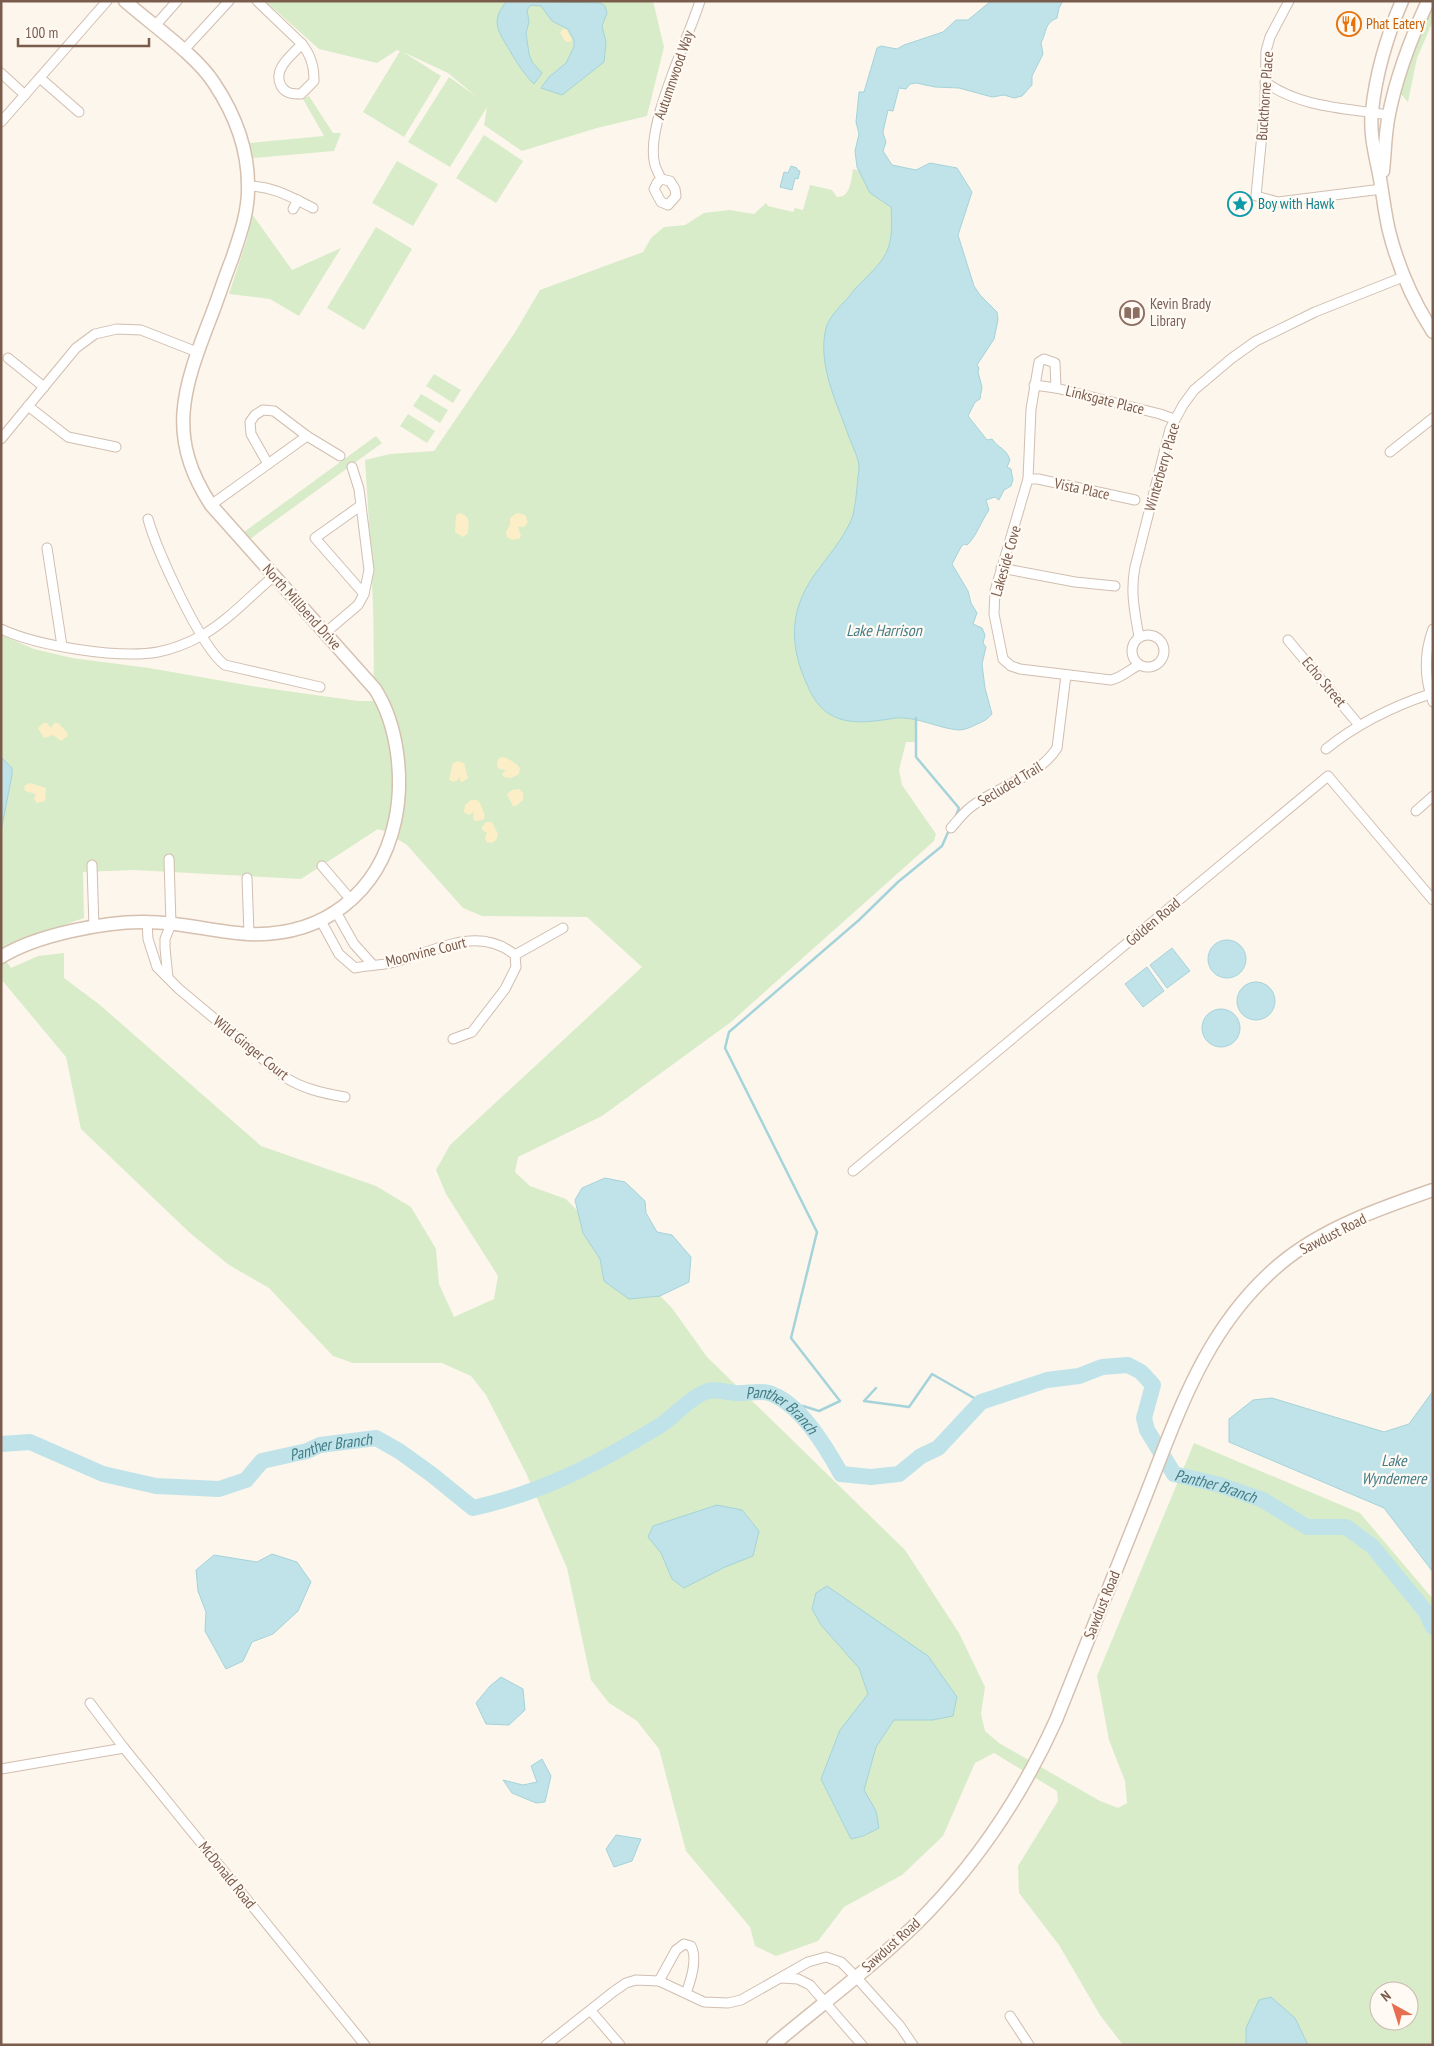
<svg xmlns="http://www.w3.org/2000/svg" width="1434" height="2046" viewBox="0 0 1434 2046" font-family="'PT Sans Narrow',sans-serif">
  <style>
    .green { fill: #d8ecc9; fill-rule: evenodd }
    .sand { fill: #fcefc7 }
    .water { fill: #bfe3e8; stroke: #a5d3da }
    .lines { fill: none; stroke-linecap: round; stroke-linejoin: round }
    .stream { stroke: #a5d3da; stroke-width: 2.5 }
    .river { stroke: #bfe3e8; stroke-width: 16 }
    .street-casing { stroke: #d1beb0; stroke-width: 11 }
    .secondary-casing { stroke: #d6c0b0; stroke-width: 15 }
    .street { stroke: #fff; stroke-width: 9 }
    .secondary { stroke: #fff; stroke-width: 12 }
    .labels { text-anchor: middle; stroke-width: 4.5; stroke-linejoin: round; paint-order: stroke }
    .food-label { font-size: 15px; fill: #c56008; stroke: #fffaf3; text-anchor: start }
    .street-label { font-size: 15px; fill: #7a5c4d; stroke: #fffaf3 }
    .culture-label { font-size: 15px; fill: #0d838f; stroke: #fffaf3; text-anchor: start }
    .education-label { font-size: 15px; fill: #785e54; stroke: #fffaf3; text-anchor: start }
    .water-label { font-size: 16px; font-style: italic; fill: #437c86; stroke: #fffaf3 }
  </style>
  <rect width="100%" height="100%" fill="#fdf6ec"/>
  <g class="green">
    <polygon points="265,1 653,1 664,47 647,116 597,128 522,151 484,125 487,107 450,167 408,142 449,77 477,97 448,73 403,52 441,76 404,137 363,112 400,51 397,50 377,63 319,49"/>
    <polygon points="1433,4 1433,21 1417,58 1408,102 1400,93 1416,44"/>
    <polygon points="309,96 333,133 341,133 334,151 253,158 250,143 324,136 303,99"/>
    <polygon points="484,135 523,161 496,203 456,178"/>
    <polygon points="397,161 438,184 413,226 372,203"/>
    <path d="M853,169L885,176L897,184L919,551L916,742H906L899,770L902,785L936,834L934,841L731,1022L602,1116L518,1157L515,1172L530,1186L566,1199L672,1308L707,1357L905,1550L959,1633L985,1687L981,1714L985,1731L999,1743L1100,1801L1118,1808L1127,1803L1125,1781L1109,1740L1097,1676L1194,1443L1360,1513L1433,1599V2045H1123L1100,2015L1059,1945L1019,1893L1018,1866L1058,1801L1057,1791L994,1753L975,1763L943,1836L902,1875L844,1907L818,1941L776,1956L755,1946L750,1927L686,1851L659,1749L637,1721L609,1703L591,1680L567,1568L526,1473L486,1395L471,1376L442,1363H353L333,1356L269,1288L229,1265L190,1233L81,1129L66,1057L1,979V954L11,968L38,956L64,953V978L100,1005L261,1146L376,1186L411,1207L436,1249L439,1284L454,1317L494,1299L498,1276L446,1194L436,1170L450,1145L642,967L587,917L482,916L463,908L407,845L384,831L378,829L301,879L133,870L83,872L84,918L21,940L1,950V635L34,649L72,658L149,668L258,687L358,701H373C376,620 370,540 365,460L390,454L434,451L514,334L540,290L643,252L651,238L664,227L685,225L704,213L729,210L754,214L766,203L768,206L793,212L795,208L803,210L810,185L832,190L837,197C851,198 851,179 853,169ZM1379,1991H1409V2021H1379Z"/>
    <polygon points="252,214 292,270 341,248 299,316 270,299 229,294 247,239"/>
    <polygon points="376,227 412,249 364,330 327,308"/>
    <polygon points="434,374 461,390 453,403 426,386"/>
    <polygon points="421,394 448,410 440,423 413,406"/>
    <polygon points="408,414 435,431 427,443 400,426"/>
    <polygon points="376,436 382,443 250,539 244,532"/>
  </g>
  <g class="sand">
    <polygon points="563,29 566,29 572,40 570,42 566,42 560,33"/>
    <path d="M459,513C471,516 469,523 468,533L463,537L455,532L456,516Z"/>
    <polygon points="517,513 525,515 528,522 524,527 518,527 521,536 519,539 512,540 507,537 506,532 510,525 510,518"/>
    <polygon points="43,723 47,723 51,728 54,723 58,723 67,732 68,736 61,741 53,735 44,738 38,728"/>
    <path d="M501,757C507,757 517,764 520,768L519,774L511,778L504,777L502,774L506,770L499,769L497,766L498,760Z"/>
    <polygon points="458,761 464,763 468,778 462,782 460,781 459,775 458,780 453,782 449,779 453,763"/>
    <polygon points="30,783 46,788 45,801 37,803 34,799 36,794 25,791 24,786"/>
    <polygon points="519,789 523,793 523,800 516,806 513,806 507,794 512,790"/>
    <polygon points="471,800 477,800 480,803 485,816 483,820 475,821 473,818 474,812 469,815 464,812 465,805"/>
    <polygon points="486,822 492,822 498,834 496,840 492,843 487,842 485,838 487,832 483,831 482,827"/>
  </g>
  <g class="water">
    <path d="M507,1L601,3L605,6L607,13L602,26L606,42L604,62L562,95L541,88L549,77L566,63L574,47V40L568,29L552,21L541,6L531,5L527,10L529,22L526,33L529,54L532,62L542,73L534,84C524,74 517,63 510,51C499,32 489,22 507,1Z"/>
    <path d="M991,1H1063L1059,8L1057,18C1044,23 1047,32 1041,43L1043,54L1032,76V85L1022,96L1014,98L1004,95L992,97L959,88L935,87L916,83L910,84L906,89L899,88L893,111L888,110L884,127L883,133L886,142L883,151L892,165L916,170L930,163L957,168L972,192L958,235L974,286L980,295L997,312L998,320L994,339L977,365L979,368L978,372L982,387L980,399L975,402L968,416L987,440L992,439C999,449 1006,448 1010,460L1007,467L1011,469L1013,480L1011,486L1004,490L999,500L995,497L986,500L989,510C981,521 977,536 967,545L964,544L961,547L952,564L968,591L971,603L977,613L973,624L982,628L985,635L983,643L986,647L982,664L985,688L992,714C988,719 983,722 977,724C972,727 964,730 959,730C940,729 916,716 896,718C859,724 827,728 809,689C787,643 789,606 821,566C833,550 847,533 853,515C855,506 856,497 857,488C857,481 859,473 859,466C858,456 852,446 849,437C837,403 817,365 826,328C829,318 836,311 843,303C848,299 851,293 855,289C886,257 894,254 891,207L870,193L857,167L855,151L859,134L856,122L859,92H864L877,48L881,46L897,49L904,45L943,32L956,20H968Z"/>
    <polygon points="791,166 797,168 797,170 800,171 798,179 795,178 792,190 780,187 784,172 788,173"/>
    <polygon points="1,757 12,768 12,775 1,831"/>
    <circle cx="1227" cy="959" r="19"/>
    <polygon points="1172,948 1190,971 1167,988 1150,965"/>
    <polygon points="1147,967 1164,991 1143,1007 1125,984"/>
    <circle cx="1256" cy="1001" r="19"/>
    <circle cx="1221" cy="1028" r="19"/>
    <polygon points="605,1178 625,1182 645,1201 646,1213 657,1232 672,1235 691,1257 689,1282 660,1296 629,1299 604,1281 600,1259 583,1233 575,1200 582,1188"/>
    <polygon points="1433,1391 1433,1572 1384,1508 1229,1442 1229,1419 1253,1400 1272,1398 1384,1432 1409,1424"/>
    <polygon points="717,1505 742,1510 759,1531 753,1556 725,1567 684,1588 672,1579 661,1553 648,1537 653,1526"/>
    <polygon points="272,1554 297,1562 311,1582 298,1611 273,1634 252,1642 243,1661 226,1669 205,1631 206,1612 198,1591 196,1570 214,1555 257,1562"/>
    <polygon points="827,1586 928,1656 957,1697 953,1716 933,1720 894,1720 876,1747 864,1790 876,1811 879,1828 863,1836 851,1839 821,1779 840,1730 868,1694 859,1668 821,1625 812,1609 816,1593"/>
    <polygon points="501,1677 523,1689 525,1710 509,1725 486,1724 476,1703 490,1686"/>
    <polygon points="542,1759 551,1776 545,1802 536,1803 512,1793 503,1780 523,1785 537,1782 531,1766"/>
    <polygon points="616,1835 641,1839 632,1861 614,1867 606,1849"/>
    <polygon points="1271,1997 1295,2018 1308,2045 1246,2045 1246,2028 1259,2000"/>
  </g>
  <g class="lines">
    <g class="stream">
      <polyline points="916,718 916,757 959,808 955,818"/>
      <polyline points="876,1388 864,1401 909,1407 932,1374 981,1402"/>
      <polyline points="800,1415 803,1406 819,1411 840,1401 791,1338 817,1232 725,1048 729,1032 859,920 898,882 942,846 949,830"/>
    </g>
    <path class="river" id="s1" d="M1,1444L30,1442L103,1474L156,1486L219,1489L246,1480L262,1461L307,1451L320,1445L376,1438L399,1451L431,1474L473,1508C541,1493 597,1464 656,1428C674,1418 686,1400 705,1392C714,1388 725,1392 735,1393C745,1394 759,1390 769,1393C800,1403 826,1447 841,1474L871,1477L899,1474L921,1456L938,1448L981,1402L1047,1380L1079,1376L1102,1367L1128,1365L1141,1372L1153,1385L1144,1418L1147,1430L1174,1474L1220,1485L1263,1500L1307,1527H1346L1372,1546L1426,1612L1433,1627"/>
    <defs>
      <g id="street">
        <polyline points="257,1 302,44"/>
        <polyline points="1289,1 1270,37 1266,51 1265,103 1256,196 1278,202 1382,189"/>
        <polyline points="154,27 177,1"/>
        <path d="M302,44C311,56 314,66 314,81L301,94C293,94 286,94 281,86C272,69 292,55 302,44Z"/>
        <polyline points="183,51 229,1"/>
        <polyline points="1,73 25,95"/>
        <polyline points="40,78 79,112"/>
        <path d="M1265,82C1301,108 1346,108 1388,115"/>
        <polyline points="1,122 107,1"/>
        <path d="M661,179C659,174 656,169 655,165C644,128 688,40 700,1"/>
        <polygon points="661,179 670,181 675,189 676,196 668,205 661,202 654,189 657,183"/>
        <path d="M248,186C273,186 291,197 313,208"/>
        <polyline points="293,209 298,200"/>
        <polyline points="8,358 44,387"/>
        <polyline points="1034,385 1056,388 1160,414 1174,419"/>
        <path d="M1056,388L1055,363L1044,359L1039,362L1031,409L1028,479L995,591L994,614L1003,659L1011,666L1020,669L1111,680C1125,676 1127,671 1139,665"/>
        <polyline points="28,406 68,437 116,447"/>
        <polyline points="1,439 76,348 95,334 117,329 141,330 197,352"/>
        <polyline points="1390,452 1433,418"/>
        <polyline points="268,464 251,434 250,422 255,415 263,410 274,411 307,436 340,456"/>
        <polyline points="1028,479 1038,479 1135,500"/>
        <polyline points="211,505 307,436"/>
        <polyline points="360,506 315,538 364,594"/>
        <path d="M148,519C156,549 201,648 225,665L320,687"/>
        <polyline points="47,548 62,646"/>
        <polyline points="1001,568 1075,582 1115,586"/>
        <path d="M1,629C37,646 119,659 158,652C173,649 188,643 201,636C228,621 250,596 274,576"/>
        <path d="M1433,629C1424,653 1424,677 1433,702"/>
        <polyline points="325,633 358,605 364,594 369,570 359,489 352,467"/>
        <circle cx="1148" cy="651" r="16"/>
        <path d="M1139,637C1135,613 1130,592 1135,567L1170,429L1183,405L1194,390L1232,358L1256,341L1315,312L1403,277"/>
        <polyline points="1288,640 1359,725"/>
        <path d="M1326,749C1358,723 1391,707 1430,694"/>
        <polyline points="1416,811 1433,796"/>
        <path d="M951,828C959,819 965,810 975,804C1002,785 1039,776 1057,748L1066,675"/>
        <polyline points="92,865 94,927"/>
        <polyline points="322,866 352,901"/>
        <polyline points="247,878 249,934"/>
        <polyline points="336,912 354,944 372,964"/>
        <path d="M321,921L339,954L355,968C367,965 378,966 390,963C432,954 476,923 515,955L516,967L505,989L472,1032L453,1039"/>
        <path d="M147,922L148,939L157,967L179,989L283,1076C303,1089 322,1093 345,1097"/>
        <polyline points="515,955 563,928"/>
        <polyline points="168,978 165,948 165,939 171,924 169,859"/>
        <polyline points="853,1171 1328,776 1433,900"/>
        <polyline points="90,1703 124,1748 365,2045"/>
        <polyline points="1,1769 124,1748"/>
        <polyline points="781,1978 798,1979 810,1985 862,2045"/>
        <path d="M659,1981L676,1950L684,1944L691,1946C698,1959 691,1980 686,1993"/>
        <polyline points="591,2011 620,2045"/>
        <polyline points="1010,2016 1029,2045"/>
        <polyline points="546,2045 613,1992 626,1983 636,1980 659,1981 704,2002 728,2003 741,2000 808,1962 826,1957 841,1962 856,1977 900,2026 913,2045"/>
      </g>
      <g id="secondary">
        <path d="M1402,1C1387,36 1376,73 1372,111C1369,134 1376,157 1380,179C1383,196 1385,214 1389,231C1398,267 1413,301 1433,332"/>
        <path d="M1383,171C1385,152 1385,133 1389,114C1397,74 1411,38 1428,1"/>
        <path d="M1,957C36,935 106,921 147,922C181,922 214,932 248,934C323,937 379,894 395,821C404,779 398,725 375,689L211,505C166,437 183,389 210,319C218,299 224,279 232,259C240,235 249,211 248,185C248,149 234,113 214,83C196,55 151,24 125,1"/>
        <path d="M773,2045C824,2002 879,1962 926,1914C980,1858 1024,1791 1056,1720C1084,1650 1112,1580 1140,1510C1177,1418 1202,1330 1280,1264C1323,1228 1381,1208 1433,1190"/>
      </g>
    </defs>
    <use href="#street" class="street-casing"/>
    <use href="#secondary" class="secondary-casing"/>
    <use href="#street" class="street"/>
    <use href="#secondary" class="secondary"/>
  </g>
  <defs>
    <symbol id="restaurant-ring" viewBox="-11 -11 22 22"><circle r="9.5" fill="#fffaf3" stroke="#e8710a" stroke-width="1.5"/><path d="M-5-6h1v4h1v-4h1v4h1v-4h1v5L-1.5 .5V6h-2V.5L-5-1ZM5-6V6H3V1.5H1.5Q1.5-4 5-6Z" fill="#e8710a"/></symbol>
    <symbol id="sight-ring" viewBox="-11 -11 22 22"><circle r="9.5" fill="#fffaf3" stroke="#0f9aa8" stroke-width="1.5"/><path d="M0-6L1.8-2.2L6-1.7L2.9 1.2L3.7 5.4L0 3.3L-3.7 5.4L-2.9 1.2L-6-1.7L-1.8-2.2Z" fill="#0f9aa8"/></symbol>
    <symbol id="library-ring" viewBox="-11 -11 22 22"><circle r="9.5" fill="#fffaf3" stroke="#8d6e63" stroke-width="1.5"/><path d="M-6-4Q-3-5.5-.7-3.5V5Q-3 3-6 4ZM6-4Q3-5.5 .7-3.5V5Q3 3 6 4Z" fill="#8d6e63"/></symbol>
  </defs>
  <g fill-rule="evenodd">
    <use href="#restaurant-ring" x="1335" y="10" width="28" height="28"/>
    <use href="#sight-ring" x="1226" y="190" width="28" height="28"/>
    <use href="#library-ring" x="1118" y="299" width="28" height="28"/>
  </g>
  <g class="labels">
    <g class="food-label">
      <text x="1366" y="29">Phat Eatery</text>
    </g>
    <g class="street-label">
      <text transform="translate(674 75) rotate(-71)" y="5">Autumnwood Way</text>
      <text transform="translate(1265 96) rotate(-86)" y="5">Buckthorne Place</text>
      <text transform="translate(1105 400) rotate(14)" y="5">Linksgate Place</text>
      <text transform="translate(1162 467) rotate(-74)" y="5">Winterberry Place</text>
      <text transform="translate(1082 489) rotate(12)" y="5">Vista Place</text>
      <text transform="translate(1006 561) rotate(-74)" y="5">Lakeside Cove</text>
      <text transform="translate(302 607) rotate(48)" y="5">North Millbend Drive</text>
      <text transform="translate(1324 682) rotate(50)" y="5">Echo Street</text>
      <text transform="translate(1010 784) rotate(-31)" y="5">Secluded Trail</text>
      <text transform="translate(1153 922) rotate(-40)" y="5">Golden Road</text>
      <text transform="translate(426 952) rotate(-14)" y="5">Moonvine Court</text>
      <text transform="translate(251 1048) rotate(39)" y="5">Wild Ginger Court</text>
      <text transform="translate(1333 1234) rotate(-27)" y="5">Sawdust Road</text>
      <text transform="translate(1102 1605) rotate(-68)" y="5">Sawdust Road</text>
      <text transform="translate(227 1875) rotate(51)" y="5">McDonald Road</text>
      <text transform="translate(891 1945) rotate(-42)" y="5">Sawdust Road</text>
    </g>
    <g class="culture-label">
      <text x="1258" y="209">Boy with Hawk</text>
    </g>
    <g class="education-label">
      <text x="1150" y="309">Kevin Brady<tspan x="1150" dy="17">Library</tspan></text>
    </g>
    <g class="water-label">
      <text x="884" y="636">Lake Harrison</text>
      <text dy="6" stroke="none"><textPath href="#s1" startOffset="861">Panther Branch</textPath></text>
      <text dy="6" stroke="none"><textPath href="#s1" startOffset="350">Panther Branch</textPath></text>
      <text x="1394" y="1466">Lake<tspan x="1394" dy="18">Wyndemere</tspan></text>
      <text dy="6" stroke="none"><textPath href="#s1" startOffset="1448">Panther Branch</textPath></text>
    </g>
  </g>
  <rect width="1434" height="2046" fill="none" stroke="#7a5c4d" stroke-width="5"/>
  <g transform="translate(1394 2006) rotate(321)"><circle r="24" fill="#fffaf3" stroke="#cabbb1"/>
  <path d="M0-4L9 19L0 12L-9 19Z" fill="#e76f51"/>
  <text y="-8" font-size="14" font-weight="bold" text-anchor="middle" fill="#7a5c4d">N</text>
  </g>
  <path d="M18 38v8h131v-8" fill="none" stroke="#7a5c4d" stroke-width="2.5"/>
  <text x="25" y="38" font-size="15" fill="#7a5c4d" stroke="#fffaf3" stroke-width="4" paint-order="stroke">100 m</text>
</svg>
